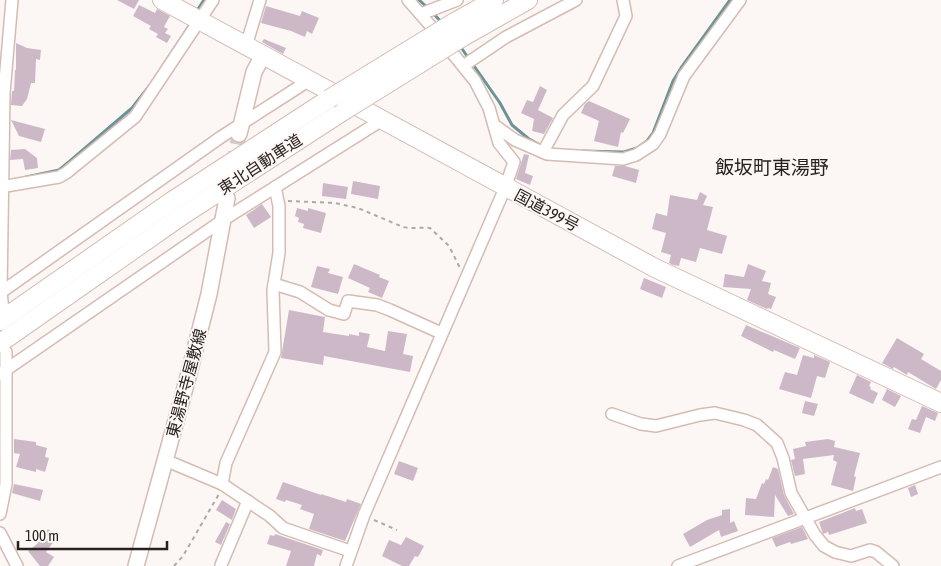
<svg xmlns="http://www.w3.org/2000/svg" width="941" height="566" viewBox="0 0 941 566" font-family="'Asap Condensed','Noto Sans JP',sans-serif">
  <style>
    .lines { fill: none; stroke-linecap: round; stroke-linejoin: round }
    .stream { stroke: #6c9396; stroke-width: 3 }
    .building { fill: #cdb8c7 }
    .major-tunnel { stroke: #d2ccca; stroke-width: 15; stroke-dasharray: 15 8; stroke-linecap: butt }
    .minor-casing { stroke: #d4bcb3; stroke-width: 14 }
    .major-casing { stroke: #d4bcb3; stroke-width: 18 }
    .highway-casing { stroke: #d4bcb3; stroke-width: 20 }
    .path { stroke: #afa9a6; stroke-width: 2; stroke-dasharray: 4 4; stroke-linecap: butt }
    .minor { stroke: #fff; stroke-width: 11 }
    .major { stroke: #fff; stroke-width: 15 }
    .highway { stroke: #fff; stroke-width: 18 }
    .highway-bridge-casing { stroke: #d4bcb3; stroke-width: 20; stroke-linecap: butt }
    .highway-bridge { stroke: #fff; stroke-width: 18 }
    .labels { text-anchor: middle; stroke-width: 4; stroke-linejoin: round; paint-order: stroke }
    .street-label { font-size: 16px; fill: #2a211d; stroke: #fcf7f5 }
    .quarter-label { font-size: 19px; fill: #2a211d; stroke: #fcf7f5 }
  </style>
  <rect width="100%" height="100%" fill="#fcf7f5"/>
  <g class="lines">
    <g class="stream">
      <polyline points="419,0 429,9"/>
      <polyline points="196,12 204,0"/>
      <polyline points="433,13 442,23"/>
      <polyline points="460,46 500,103 512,125 529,139 542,146"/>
      <polyline points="162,67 189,26"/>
      <polyline points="582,151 624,152 637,148 647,141 653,133 673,81 681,68 730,0"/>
      <polyline points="26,177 59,170 70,161 132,108 150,85"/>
    </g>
  </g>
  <g class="building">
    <polygon points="117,0 139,0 134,9"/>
    <polygon points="139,5 155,13 157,9 170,16 164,27 168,29 165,33 171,36 167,43 156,37 158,34 149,29 151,26 133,16"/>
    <polygon points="266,6 300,16 302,11 319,18 312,34 307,31 305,37 291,31 261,23"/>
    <polygon points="264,39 286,48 283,54 262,42"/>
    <polygon points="16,43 27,48 41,50 40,60 36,59 35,83 31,83 27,99 22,106 11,105 12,91 14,91 15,70 16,70"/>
    <polygon points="540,86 547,90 538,110 553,118 544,134 532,131 534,119 521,113 527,100 533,102"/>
    <polygon points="589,101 630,119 623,133 621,132 618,147 594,141 599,121 581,113 585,104"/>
    <polygon points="11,120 45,129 41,142 19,136"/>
    <polygon points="25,149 37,158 38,168 25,170 23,159 10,160 11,150"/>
    <polygon points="524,154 529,155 525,173 533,176 530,185 516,179"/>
    <polygon points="615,166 625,166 639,170 636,183 612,176"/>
    <polygon points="353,181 380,186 378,199 351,194"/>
    <polygon points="323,183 348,187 346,199 322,196"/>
    <polygon points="700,192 707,196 703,205 713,207 707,230 727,236 722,254 700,248 696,262 681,258 679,266 673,265 669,263 671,255 661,252 666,233 652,229 656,213 667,216 670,195 697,200"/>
    <polygon points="262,204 271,217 254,228 246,215"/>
    <polygon points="297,208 308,211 308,208 326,213 321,233 303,228 304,224 298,222 299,218 295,216"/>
    <polygon points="354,264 380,275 379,277 389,281 382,298 368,292 370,288 348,278"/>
    <polygon points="748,264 766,271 762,281 771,283 768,294 776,297 771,309 768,308 767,309 747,300 751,289 723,287 725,274 744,277"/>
    <polygon points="317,266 330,269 328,273 343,277 338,294 311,287"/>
    <polygon points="644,278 666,287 662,298 640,289"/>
    <polygon points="289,310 325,317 323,332 349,336 349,334 359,336 359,332 370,334 367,347 385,351 388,331 407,334 403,354 413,356 410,372 324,356 323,365 281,358"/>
    <polygon points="746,325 800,348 795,359 774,350 773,352 741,336"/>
    <polygon points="897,338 924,354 921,359 941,371 941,380 936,389 908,372 907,375 894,367 893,369 882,363"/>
    <polygon points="803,355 814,358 814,355 830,362 825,378 817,376 811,398 779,389 785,372 797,375"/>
    <polygon points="857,375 871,382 869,386 871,387 870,389 878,393 873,404 849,393"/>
    <polygon points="887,389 901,396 895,407 882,400"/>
    <polygon points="805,401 818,404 814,416 802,413"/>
    <polygon points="922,406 938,413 935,421 926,417 920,433 908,429 912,419 916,420"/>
    <polygon points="14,439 36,442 36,445 47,448 45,457 49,458 45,472 36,469 36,472 16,467 20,454 14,453"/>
    <polygon points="828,439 835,441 834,447 860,453 854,476 856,477 853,491 831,485 837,462 833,460 834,455 803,459 805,474 795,476 791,460 795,459 793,449 806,446 805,442"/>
    <polygon points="399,461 418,468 413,481 394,474"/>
    <polygon points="773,467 778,469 784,495 794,514 788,516 775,495 774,517 745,515 746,498 756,499 762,483 764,484 766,479 768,480"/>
    <polygon points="283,482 321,495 321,494 346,502 347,499 361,504 345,541 309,529 314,514 300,509 302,505 286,500 285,502 276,499"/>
    <polygon points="14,484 43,490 40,501 12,493"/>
    <polygon points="915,485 918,494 911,497 908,488"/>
    <polygon points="222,500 236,509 232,520 216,510"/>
    <polygon points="855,508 856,511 862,509 867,523 829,535 828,532 823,534 819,522"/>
    <polygon points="730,509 730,523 734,521 738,531 721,537 719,530 690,547 683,534 707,520 722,515 722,510"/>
    <polygon points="226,522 230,524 221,545 215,542"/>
    <polygon points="802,527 808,539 791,544 790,542 776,547 772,538"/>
    <polygon points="48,529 57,537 46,552 54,557 48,566 40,566 28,551 37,544"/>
    <polygon points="275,534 323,550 321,556 317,554 314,566 286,566 291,551 267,544 270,535 274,536"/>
    <polygon points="406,537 424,546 418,557 415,556 409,566 402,566 382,556 389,540 401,545"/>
  </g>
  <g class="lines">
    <polyline class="major-tunnel" points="233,167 239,134"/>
    <defs>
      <g id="minor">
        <polyline points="421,14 457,0"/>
        <polyline points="246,46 260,0"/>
        <polyline points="463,66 506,37 576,0"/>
        <polyline points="494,125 515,140 547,154 623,159 636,155 653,144 660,134 684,76 740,0"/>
        <polyline points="543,152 563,115 593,86 626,16 623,0"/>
        <polyline points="0,187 59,177 66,173 135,117 213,0"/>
        <polyline points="274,284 300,292 329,310 344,314 348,301 377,305 390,310 441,333"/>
        <polyline points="0,293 221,137 308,81"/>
        <polyline points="3,310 1,292 4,93 12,0"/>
        <polyline points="0,374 223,220 382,120"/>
        <polyline points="612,414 641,424 656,426 700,415 715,413 744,420 757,425 777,443 783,458 791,493 815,535 824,546 835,552 851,556 870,550 876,552 893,566"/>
        <polyline points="165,460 222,484 270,516 283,528 350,551"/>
        <polyline points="222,484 226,463 275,352 273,290 279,253 279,206 275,187"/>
        <polyline points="0,514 6,484 6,352"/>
        <polyline points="0,533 17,566"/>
        <polyline points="221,565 248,501"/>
        <polyline points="346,566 364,515 505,188 514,162 499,143 489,108 475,81 429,24 408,0"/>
        <polyline points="678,566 941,467"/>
      </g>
      <g id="major">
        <polyline points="239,134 254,72 263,55"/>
        <polyline points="136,566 188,377 209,294 227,198"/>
      </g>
      <g id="highway">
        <polyline points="162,0 655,268 941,403"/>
        <polyline points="453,23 494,0"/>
        <polyline points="461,38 528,0"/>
        <polyline points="0,321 172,201 329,99"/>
        <polyline points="0,343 183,215 345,110"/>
      </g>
    </defs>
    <use href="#minor" class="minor-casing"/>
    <use href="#major" class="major-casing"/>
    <use href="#highway" class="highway-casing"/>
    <g class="path">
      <path d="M288,201L335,203L358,208L403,227C412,229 421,227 430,228L449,246L460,268"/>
      <polyline points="374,520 397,530"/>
      <polyline points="174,566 183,556 219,494"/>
    </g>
    <use href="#minor" class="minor"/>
    <use href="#major" class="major"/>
    <use href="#highway" class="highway"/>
    <defs>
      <g id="highway-bridge">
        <polyline points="329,99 453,23"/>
        <polyline points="345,110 461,38"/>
      </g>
    </defs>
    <use href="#highway-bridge" class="highway-bridge-casing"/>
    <use href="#highway-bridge" class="highway-bridge"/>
  </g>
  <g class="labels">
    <g class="street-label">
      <text transform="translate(260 164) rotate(-33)" y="6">東北自動車道</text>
      <text transform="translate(547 210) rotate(28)" y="6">国道399号</text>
      <text transform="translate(186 383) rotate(-75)" y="6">東湯野寺屋敷線</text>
    </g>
    <g class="quarter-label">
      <text x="772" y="174">飯坂町東湯野</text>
    </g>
  </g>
  <path d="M18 541v8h149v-8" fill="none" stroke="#2a211d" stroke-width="2.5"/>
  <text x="25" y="541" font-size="15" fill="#2a211d" stroke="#fcf7f5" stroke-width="4" paint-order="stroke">100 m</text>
</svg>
